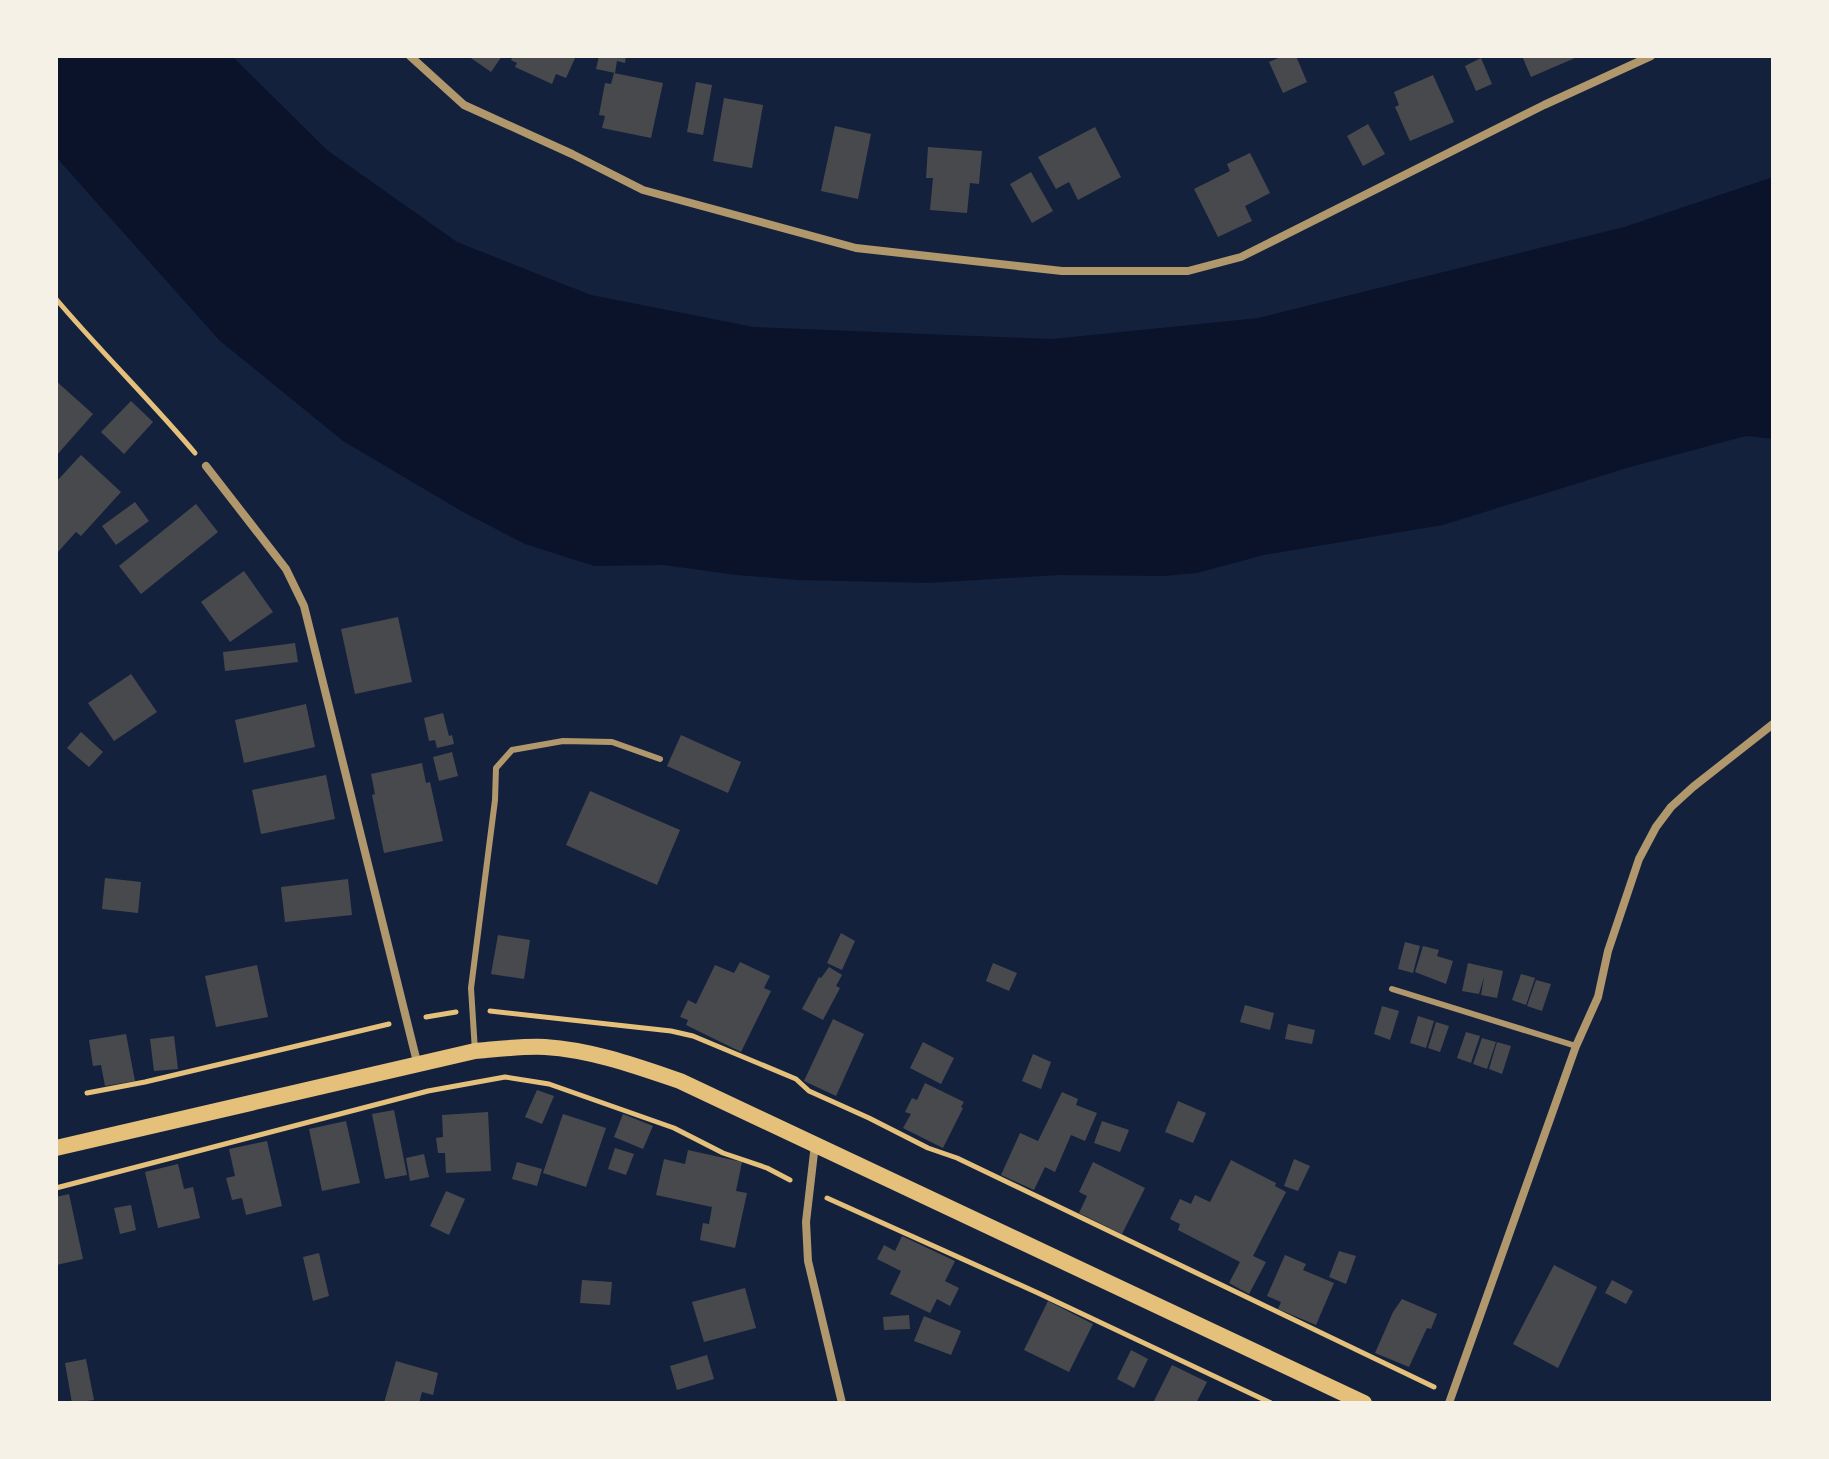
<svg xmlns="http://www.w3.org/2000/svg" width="1829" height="1459" viewBox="0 0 1829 1459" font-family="Manrope,sans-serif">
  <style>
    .water { fill: #0b132b }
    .building { fill: #48494c }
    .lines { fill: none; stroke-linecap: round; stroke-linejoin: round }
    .path { stroke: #e5c07b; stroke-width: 5 }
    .service { stroke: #b1986c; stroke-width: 6 }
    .minor { stroke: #b1986c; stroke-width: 8 }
    .secondary { stroke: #e5c07b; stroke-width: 16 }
  </style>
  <rect width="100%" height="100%" fill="#14213d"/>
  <polygon class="water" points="56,56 232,56 327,150 457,242 591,295 754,327 1052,339 1258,318 1624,227 1773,177 1773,439 1746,436 1627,468 1443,525 1264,555 1197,573 1164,576 1059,575 928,583 798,580 736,575 664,565 594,566 525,544 463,512 343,441 219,340 56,157"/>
  <g class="building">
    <polygon points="468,56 502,56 491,72"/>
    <polygon points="513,56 576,56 566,78 556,74 552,84 515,67 517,63 511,60"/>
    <polygon points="599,56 626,56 625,63 617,61 615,73 596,69"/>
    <polygon points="1283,56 1296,56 1307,82 1283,93 1269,62"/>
    <polygon points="1522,56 1574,56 1575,58 1531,77"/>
    <polygon points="1481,58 1492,84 1476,91 1465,66"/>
    <polygon points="614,73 663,83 651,138 602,128 605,116 599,115 605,83 611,84"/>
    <polygon points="1433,75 1454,122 1410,141 1395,107 1399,105 1394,92"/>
    <polygon points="696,82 712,85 703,135 687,132"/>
    <polygon points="724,98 763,105 752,168 713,161"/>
    <polygon points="1368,124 1385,154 1363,166 1347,136"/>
    <polygon points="835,126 871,134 858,199 821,191"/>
    <polygon points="1095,127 1121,177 1078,200 1069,182 1056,189 1038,157"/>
    <polygon points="928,147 982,151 979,184 970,183 967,213 930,210 933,178 926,178"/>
    <polygon points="1250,153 1270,193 1245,206 1252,221 1218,237 1194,189 1230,171 1227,164"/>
    <polygon points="1031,172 1053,211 1032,223 1010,184"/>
    <polygon points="56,381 93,414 56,456"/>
    <polygon points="131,401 153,422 124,454 101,432"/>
    <polygon points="81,455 121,492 81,536 76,532 56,554 56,482"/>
    <polygon points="135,502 149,521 116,545 102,526"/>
    <polygon points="196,504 218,532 141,594 119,566"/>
    <polygon points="244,571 273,612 230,642 201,602"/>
    <polygon points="398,617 412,682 355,694 341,629"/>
    <polygon points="295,643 298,662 225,671 223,652"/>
    <polygon points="131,674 157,712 114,741 88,703"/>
    <polygon points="306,704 315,747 244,763 235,720"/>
    <polygon points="443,713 449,736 452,735 454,744 437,748 435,740 429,741 424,718"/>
    <polygon points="81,732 103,752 89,767 67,748"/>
    <polygon points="681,735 741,762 728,793 667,766"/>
    <polygon points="452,752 458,776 439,781 433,757"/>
    <polygon points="422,763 426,783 430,782 443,841 384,853 372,795 375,794 371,774"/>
    <polygon points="326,775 335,819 261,834 252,790"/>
    <polygon points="590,791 680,830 657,885 566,845"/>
    <polygon points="105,878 141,882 138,913 102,909"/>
    <polygon points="348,879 352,915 285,922 281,887"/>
    <polygon points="841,933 855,941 842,970 827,963"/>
    <polygon points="498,935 530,940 524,979 491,974"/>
    <polygon points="1405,942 1420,946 1413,973 1398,969"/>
    <polygon points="1423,946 1439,950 1437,956 1453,961 1446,984 1415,972"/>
    <polygon points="740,962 770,976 764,988 771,991 741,1052 686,1025 688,1020 680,1017 688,1000 696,1004 715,965 734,973"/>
    <polygon points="993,963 1017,973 1009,991 986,981"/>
    <polygon points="1468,963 1503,971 1497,998 1481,995 1484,977 1479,994 1462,991"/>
    <polygon points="257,965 268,1017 216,1027 205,976"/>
    <polygon points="829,967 842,975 836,986 840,988 823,1020 802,1009 819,977 821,978"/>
    <polygon points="1521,974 1535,978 1526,1005 1512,1000"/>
    <polygon points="1536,980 1551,984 1542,1011 1527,1006"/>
    <polygon points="1245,1005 1274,1013 1270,1030 1240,1022"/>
    <polygon points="1382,1006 1399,1011 1390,1040 1374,1034"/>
    <polygon points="1418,1016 1434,1021 1426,1048 1410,1043"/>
    <polygon points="833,1019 864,1034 836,1096 804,1081"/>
    <polygon points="1436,1022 1449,1026 1440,1052 1428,1048"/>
    <polygon points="1288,1024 1315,1030 1312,1044 1285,1039"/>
    <polygon points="1466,1032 1480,1036 1471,1063 1457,1058"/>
    <polygon points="126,1034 135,1081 105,1086 101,1065 93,1066 89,1040"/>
    <polygon points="174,1036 178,1069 154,1071 150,1039"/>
    <polygon points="1482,1038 1496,1042 1487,1069 1473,1064"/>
    <polygon points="923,1042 954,1058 941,1084 910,1068"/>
    <polygon points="1497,1042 1511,1046 1502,1074 1489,1069"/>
    <polygon points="1033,1054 1051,1062 1041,1089 1022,1081"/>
    <polygon points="925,1083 964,1102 961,1107 963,1108 943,1148 903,1128 911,1114 905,1112 912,1098 917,1100"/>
    <polygon points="537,1090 554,1096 542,1124 525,1117"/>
    <polygon points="1062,1092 1078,1099 1076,1105 1097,1113 1085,1141 1071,1135 1055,1172 1045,1167 1034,1190 1001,1175 1020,1133 1038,1141"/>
    <polygon points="1178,1101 1206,1113 1193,1143 1165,1132"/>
    <polygon points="394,1110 407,1175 385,1179 372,1114"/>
    <polygon points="488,1112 491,1171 446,1173 445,1153 438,1153 436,1138 443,1137 442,1115"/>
    <polygon points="563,1114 606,1128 586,1187 543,1173"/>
    <polygon points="623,1114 653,1126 643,1149 614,1137"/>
    <polygon points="346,1121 360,1183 322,1191 309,1129"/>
    <polygon points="1102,1121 1129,1130 1120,1152 1094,1143"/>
    <polygon points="267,1141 282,1206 246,1215 242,1198 232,1200 226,1178 235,1176 229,1149"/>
    <polygon points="615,1148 634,1154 626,1175 608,1169"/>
    <polygon points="688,1150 742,1162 736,1191 747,1193 735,1248 700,1240 703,1223 709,1224 712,1207 656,1195 664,1159 685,1164"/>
    <polygon points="424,1154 429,1177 410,1181 406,1158"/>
    <polygon points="1294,1159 1310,1166 1298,1191 1284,1186"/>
    <polygon points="1231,1160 1276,1183 1275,1186 1286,1192 1253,1256 1266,1262 1249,1294 1229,1283 1240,1262 1178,1230 1180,1224 1170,1219 1180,1199 1191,1204 1195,1195 1210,1202"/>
    <polygon points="517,1162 542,1169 537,1186 512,1179"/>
    <polygon points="1093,1162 1145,1188 1122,1234 1079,1213 1087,1196 1079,1192"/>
    <polygon points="178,1164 184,1189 193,1187 200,1218 158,1228 145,1172"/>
    <polygon points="446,1191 465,1199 449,1235 430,1226"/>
    <polygon points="69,1194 83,1259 56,1265 56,1197"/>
    <polygon points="131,1205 136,1230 120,1234 114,1208"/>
    <polygon points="902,1236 955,1261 945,1281 959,1288 950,1306 937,1299 930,1313 890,1294 901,1271 877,1259 884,1245 895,1251"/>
    <polygon points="1339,1251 1356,1256 1346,1284 1329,1277"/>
    <polygon points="319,1253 329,1296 313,1301 303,1257"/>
    <polygon points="1285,1255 1306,1264 1303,1270 1334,1283 1316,1325 1278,1309 1281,1302 1267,1296"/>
    <polygon points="1554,1265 1597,1287 1558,1368 1513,1344"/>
    <polygon points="582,1280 612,1282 610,1305 580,1303"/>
    <polygon points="1612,1280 1633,1291 1626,1304 1605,1293"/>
    <polygon points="745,1288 756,1328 704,1342 692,1302"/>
    <polygon points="1402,1299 1437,1314 1431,1329 1427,1328 1409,1367 1375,1353 1393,1312"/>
    <polygon points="1048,1301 1093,1324 1069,1372 1024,1350"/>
    <polygon points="909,1315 910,1329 884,1330 883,1317"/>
    <polygon points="924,1316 961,1331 951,1355 914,1341"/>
    <polygon points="1131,1350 1148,1359 1134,1388 1117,1379"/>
    <polygon points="707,1355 714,1379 677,1390 670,1366"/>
    <polygon points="86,1359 94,1400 72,1403 65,1363"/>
    <polygon points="396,1361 438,1373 433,1395 422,1392 419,1403 384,1403"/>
    <polygon points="1172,1365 1207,1382 1196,1403 1153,1403"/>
  </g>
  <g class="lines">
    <g class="path">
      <path d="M56,299C101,352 150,400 195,453"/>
      <polyline points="490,1011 671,1031 693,1036 796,1079 809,1091 869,1118 928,1148 957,1158 1434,1387"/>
      <polyline points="426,1017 456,1012"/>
      <polyline points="87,1093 145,1082 389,1024"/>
      <polyline points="56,1188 428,1091 505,1077 549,1084 674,1128 723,1153 767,1168 790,1180"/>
      <polyline points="827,1198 1038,1293 1271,1403"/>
    </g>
    <g class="service">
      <polyline points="1392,989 1576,1046"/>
      <polyline points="475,1051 471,988 495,800 496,768 512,750 563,741 612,742 660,759"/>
    </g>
    <g class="minor">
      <polyline points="410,56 464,105 572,154 643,190 856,248 1062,271 1188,271 1241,257 1544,105 1651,56"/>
      <polyline points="206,466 286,569 304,606 417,1062"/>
      <polyline points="815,1144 806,1222 808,1261 842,1403"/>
      <polyline points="1449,1403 1576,1046 1598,997 1608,951 1639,859 1656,827 1671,807 1693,787 1773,724"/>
    </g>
    <path class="secondary" d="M56,1148L475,1051C498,1049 522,1046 545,1047C592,1050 636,1066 680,1081L1364,1403"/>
  </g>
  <rect width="1829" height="1459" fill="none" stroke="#f6f1e7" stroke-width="116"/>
</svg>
